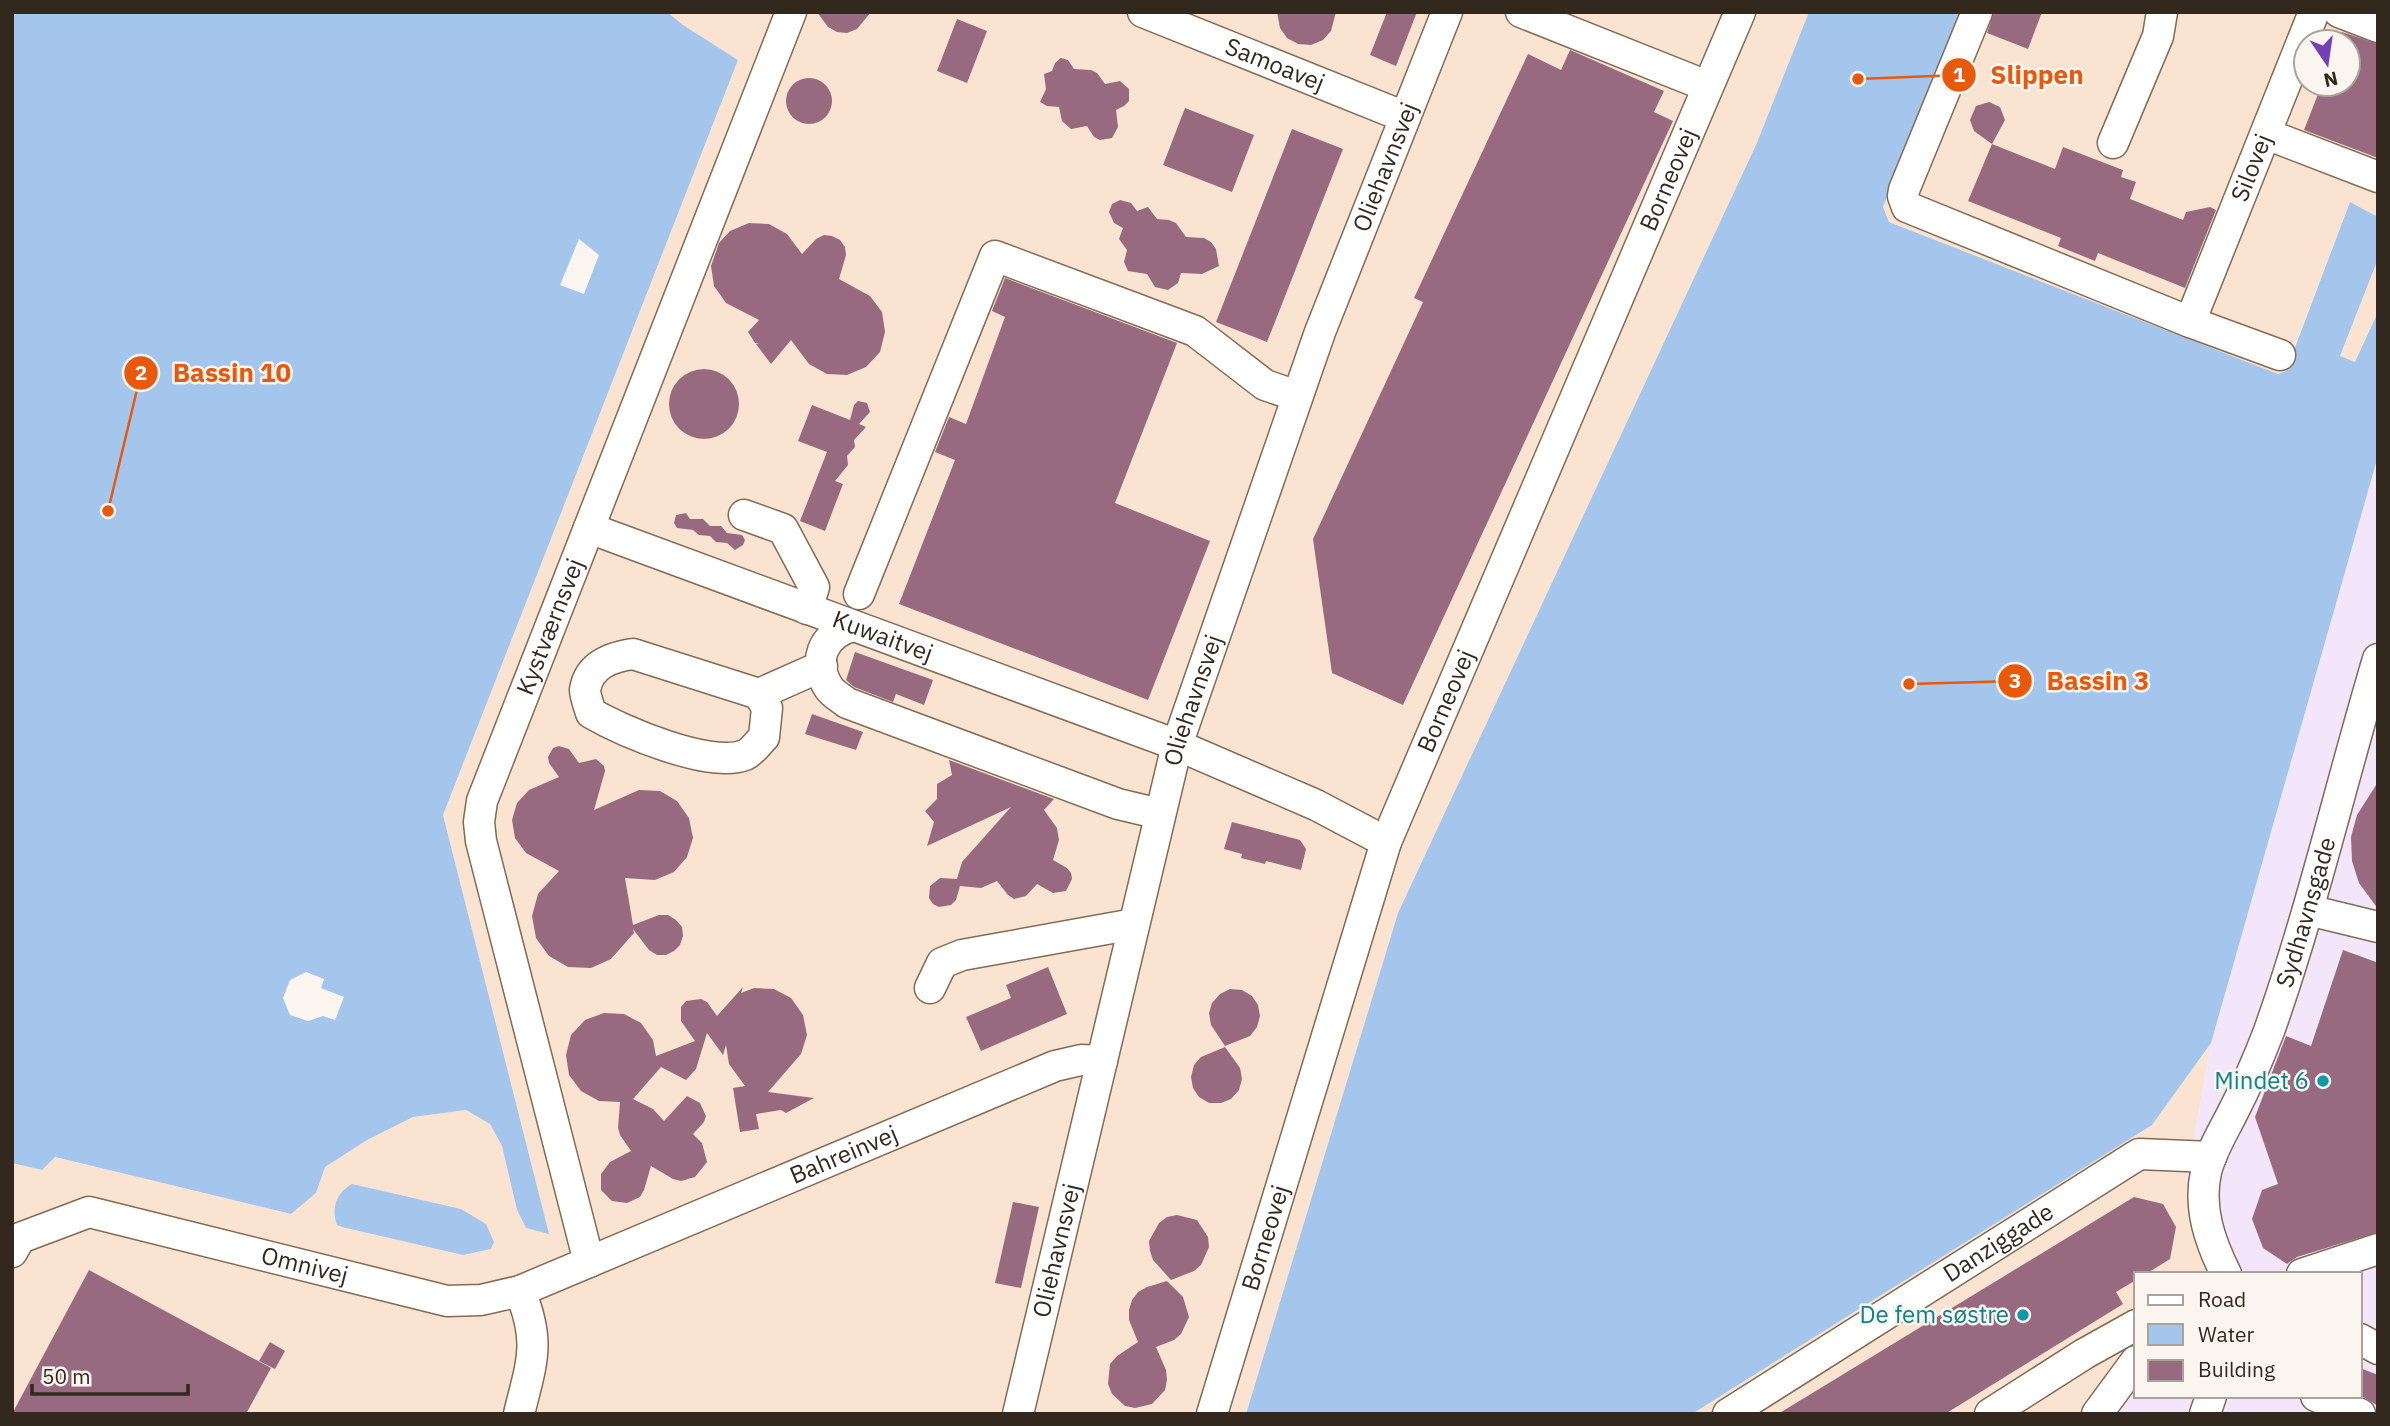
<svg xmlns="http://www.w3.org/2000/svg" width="2390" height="1426" viewBox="0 0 2390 1426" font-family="'IBM Plex Sans',sans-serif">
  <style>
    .commercial { fill: #f3e6fa }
    .built { fill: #fae4d1; fill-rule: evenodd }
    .water { fill: #a4c6ed; fill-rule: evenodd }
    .building { fill: #986a80 }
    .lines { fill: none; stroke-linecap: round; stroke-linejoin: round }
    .minor-casing { stroke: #846a52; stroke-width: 33 }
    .minor { stroke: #fff; stroke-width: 30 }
    .culture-dot { fill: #0f9aa8; stroke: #fbf5ef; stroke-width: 2.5 }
    .labels { text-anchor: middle; stroke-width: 5; stroke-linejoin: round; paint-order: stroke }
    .street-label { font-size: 24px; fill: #33281e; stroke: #fbf5ef }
    .culture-label { font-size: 24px; fill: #0d838f; stroke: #fbf5ef; text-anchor: end }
    .leader { fill: none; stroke: #e8590c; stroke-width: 2.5 }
    .callout-dot { fill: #e8590c; stroke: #fbf5ef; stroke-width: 2.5 }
    .mark-label { font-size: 21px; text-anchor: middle; font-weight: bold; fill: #fff }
    .callout-label { font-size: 26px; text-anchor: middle; font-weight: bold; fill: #e8590c; stroke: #fbf5ef; stroke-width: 5; stroke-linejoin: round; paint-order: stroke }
  </style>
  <rect width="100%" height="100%" fill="#fbf5ef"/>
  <polygon class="commercial" points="2378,456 2378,1414 2099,1414 2136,1374 2136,1396 2360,1396 2360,1274 2218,1274 2186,1182 2211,1043"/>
  <g class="built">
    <polygon points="667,12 1809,12 1756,145 1398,913 1246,1414 12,1414 12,1163 42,1170 54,1157 291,1214 316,1193 325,1167 367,1140 413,1117 466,1110 490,1124 502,1146 517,1210 526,1228 548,1233 443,815 738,60 683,25"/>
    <path d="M1960,12H2378V217L2350,202L2285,371L2273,376L1889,222L1883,207ZM2306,42H2348V84H2306Z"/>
    <polygon points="2378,259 2378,312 2355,362 2340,357"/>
    <polygon points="2211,1043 2186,1182 2218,1274 2136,1274 2136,1374 2099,1414 1692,1414 2152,1125"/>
  </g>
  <g class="water">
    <path d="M12,12H667L683,25L738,60L443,815L549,1234L526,1228L517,1210L502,1146L490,1124L466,1110L413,1117L367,1140L325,1167L316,1193L291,1214L55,1157L42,1170L12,1163ZM579,239L599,255L584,294L560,285ZM306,972L324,979L321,988L344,997L335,1020L323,1016L308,1021L290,1015L283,998L290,980Z"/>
    <polygon points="1809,12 1960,12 1883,207 1889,222 2278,374 2286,371 2350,202 2378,217 2378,259 2340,356 2355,362 2378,312 2378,456 2211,1043 2152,1125 1692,1414 1246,1414 1398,913 1756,145"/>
    <path d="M352,1184L461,1209L486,1224L494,1242L491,1249L463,1255L342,1227L337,1225C331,1208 336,1193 352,1184Z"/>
  </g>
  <g class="building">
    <polygon points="817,12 871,12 857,29 847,33 837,32 828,27"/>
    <polygon points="1277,12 1336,12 1331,31 1323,40 1311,45 1298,44 1287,38 1280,28"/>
    <polygon points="1387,12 1417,12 1396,66 1370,55"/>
    <polygon points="1994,12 2042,12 2028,49 1987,33"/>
    <polygon points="957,19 987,31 967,83 937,71"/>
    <polygon points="2342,32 2378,44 2378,158 2304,130 2322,84 2348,84 2348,42 2338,42"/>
    <polygon points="1570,50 1664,91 1654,112 1673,121 1403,705 1332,673 1313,539 1423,302 1414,298 1528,54 1561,70"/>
    <polygon points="1061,58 1068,60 1074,69 1091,70 1097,73 1105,84 1120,81 1129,89 1129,101 1124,106 1116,110 1118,127 1112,138 1100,140 1094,137 1087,126 1071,129 1062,121 1059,107 1047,106 1040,102 1046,89 1044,74 1052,71 1055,63"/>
    <circle cx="809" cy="101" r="23"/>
    <polygon points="1989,102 2000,107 2005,120 1992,144 2055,169 2063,147 2123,170 2121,177 2136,182 2130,199 2183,220 2186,212 2210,207 2216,210 2185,288 2098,253 2095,261 2058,246 2061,238 1968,201 1992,144 1974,131 1970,120 1976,106"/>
    <polygon points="1185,108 1254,135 1232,192 1163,165"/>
    <polygon points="1292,129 1343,149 1267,342 1216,322"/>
    <polygon points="1120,200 1131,203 1137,211 1148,207 1157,219 1169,220 1176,223 1186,237 1204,238 1211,242 1216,249 1219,266 1202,274 1181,273 1178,283 1168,290 1155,287 1147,274 1128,271 1124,262 1127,250 1119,239 1123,228 1114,223 1109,212 1112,204"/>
    <polygon points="749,223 769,224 787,234 802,254 816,239 824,235 832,236 840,240 845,247 846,255 839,279 870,296 882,312 885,332 880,352 866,367 847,375 827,374 809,364 791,340 771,364 756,344 759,343 755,343 748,332 759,320 726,303 714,286 711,266 719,243 730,231"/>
    <polygon points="1005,278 1177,343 1115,503 1210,541 1148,700 899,604 955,460 935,452 949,417 966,424 1005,317 992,311"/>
    <circle cx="704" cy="404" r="35"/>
    <polygon points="858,401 867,403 870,412 859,424 866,427 854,440 855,447 847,456 848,465 835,481 843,484 825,531 800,521 827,452 798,441 812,405 850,420 854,405"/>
    <polygon points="686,513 690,519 703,519 710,526 721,526 727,533 742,535 745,540 743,545 735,550 727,543 716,542 710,536 699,535 693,530 677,528 674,523 676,515"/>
    <polygon points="855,652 933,680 924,705 896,694 893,702 854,687 846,680"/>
    <polygon points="812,714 863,732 856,750 805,734"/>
    <polygon points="559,746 569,749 579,763 596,759 604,766 605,771 594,810 639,790 660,791 677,801 689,818 693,838 687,857 674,872 655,880 625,878 633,925 659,915 668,915 676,920 682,927 683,936 680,945 674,951 666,955 657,955 649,950 633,929 634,933 611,959 591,968 568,967 549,956 536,938 532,916 538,894 559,871 526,853 515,838 512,820 517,803 529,790 559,777 549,763 548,757 553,748"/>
    <polygon points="949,760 1054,799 1044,810 1057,828 1059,840 1053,860 1067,868 1071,873 1072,879 1066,891 1053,893 1037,884 1026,896 1014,899 1008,895 997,881 981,888 960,886 956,900 951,905 939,907 933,904 929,898 930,886 940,878 957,879 962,862 1011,807 927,846 934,822 925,811 937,799 937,784 952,775"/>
    <polygon points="2378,782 2378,909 2359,883 2352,861 2351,837 2357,815"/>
    <polygon points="1232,822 1300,840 1306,849 1301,870 1266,861 1265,864 1241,858 1242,854 1224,849"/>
    <polygon points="2343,950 2376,962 2378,968 2378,1232 2297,1257 2287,1264 2263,1248 2252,1219 2262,1190 2278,1184 2255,1117 2286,1036 2311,1046"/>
    <polygon points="1048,967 1067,1014 981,1051 966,1017 1011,998 1006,985"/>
    <polygon points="743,987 741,993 754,988 774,989 791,998 803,1015 807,1035 801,1054 768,1092 814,1098 786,1113 781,1110 756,1114 759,1129 740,1132 733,1088 745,1086 729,1064 726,1045 723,1055 707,1033 696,1069 686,1080 661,1067 633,1099 653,1109 664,1121 687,1096 700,1103 706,1116 704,1122 693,1134 702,1143 707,1162 695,1177 681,1181 673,1179 651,1166 644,1190 640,1197 627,1203 612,1201 601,1190 601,1174 610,1162 631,1151 620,1135 618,1128 620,1102 599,1101 581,1091 569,1075 566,1055 571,1035 585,1020 604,1013 624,1014 641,1023 653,1040 656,1056 695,1041 681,1021 681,1007 686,1001 701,999 707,1002 717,1016"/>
    <polygon points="1230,989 1242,990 1252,996 1258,1005 1260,1016 1257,1027 1250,1036 1225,1046 1211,1025 1209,1013 1212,1003 1220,994"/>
    <polygon points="1225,1047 1240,1068 1242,1079 1239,1090 1231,1099 1221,1103 1209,1103 1199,1097 1193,1088 1191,1077 1194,1065 1201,1057"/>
    <polygon points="2134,1197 2163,1204 2176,1227 2170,1259 2146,1274 2136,1274 2136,1280 2116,1292 2123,1304 1945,1414 1778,1414"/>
    <polygon points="1013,1202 1039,1207 1021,1288 995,1283"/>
    <polygon points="1177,1215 1197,1220 1208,1237 1209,1247 1201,1265 1194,1271 1171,1280 1153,1260 1150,1251 1149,1241 1159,1223 1167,1217"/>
    <polygon points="89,1270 271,1368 246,1414 12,1414"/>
    <polygon points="1167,1281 1183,1297 1189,1317 1181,1334 1174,1340 1156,1347 1166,1370 1167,1380 1165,1390 1152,1404 1135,1408 1125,1406 1112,1394 1108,1384 1110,1364 1117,1356 1138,1342 1129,1320 1129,1310 1132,1300 1138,1292 1147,1287"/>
    <polygon points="270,1342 285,1351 275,1369 259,1361"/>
    <polygon points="2360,1368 2378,1375 2378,1406 2360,1395"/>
  </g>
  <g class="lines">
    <defs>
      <g id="minor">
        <path id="s1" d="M1143,12L1405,117"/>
        <polyline points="1521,12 1707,86"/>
        <polyline points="1977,12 1904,190 1903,196 1907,207 2190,322 2280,355"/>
        <polyline points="2339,12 2378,27"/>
        <polyline points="2266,134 2378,177"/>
        <polyline points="2113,143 2158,36 2162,12"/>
        <path id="s2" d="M2190,322L2314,12"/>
        <polyline points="744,515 783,529 814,587 807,609"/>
        <path id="s3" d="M589,528L1177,745L1316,805L1386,842"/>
        <polyline points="859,594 995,256 1195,331 1265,385 1297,396"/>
        <path d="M853,626C822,634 812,662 829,688C833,694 841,698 847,703L1118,804L1160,814"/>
        <path d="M759,694L767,708L764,737C759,742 752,752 745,755C710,769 622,731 591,713C589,706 585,696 585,690C589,664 612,657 633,654L759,694L822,666"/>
        <polyline points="2308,910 2378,927"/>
        <polyline points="930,988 942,963 962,955 1134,924"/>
        <path id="s4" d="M12,1252L20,1238L89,1212L447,1301L481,1300L520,1291L1055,1066L1081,1060L1102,1061"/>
        <path id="s5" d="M589,1262L481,841L479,822L482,801L791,12"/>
        <path id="s6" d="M2226,1274C2210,1242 2198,1208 2206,1172C2211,1151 2223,1132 2232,1114C2246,1087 2258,1060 2269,1031C2312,910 2341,783 2378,659"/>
        <polyline points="2302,1274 2378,1249"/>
        <polyline points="2360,1339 2378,1349"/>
        <polyline points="2316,1396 2360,1414"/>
        <path d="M519,1414C532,1361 541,1343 520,1291"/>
        <path id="s7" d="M1018,1414L1177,745L1320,332L1447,12"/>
        <path id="s8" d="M1212,1414L1386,842L1740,12"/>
        <path id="s9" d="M1728,1414L2139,1154L2211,1157"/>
        <polyline points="1990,1414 2084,1354 2136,1325"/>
        <polyline points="2097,1414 2136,1361"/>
        <polyline points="2205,1414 2211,1396"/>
      </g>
    </defs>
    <use href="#minor" class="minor-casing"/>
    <use href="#minor" class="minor"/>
  </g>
  <g class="culture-dot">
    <circle cx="2323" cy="1081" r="7"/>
    <circle cx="2023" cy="1315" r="7"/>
  </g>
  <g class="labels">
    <g class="street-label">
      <text dy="8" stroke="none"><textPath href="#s1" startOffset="142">Samoavej</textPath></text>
      <text dy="8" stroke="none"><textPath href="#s2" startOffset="166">Silovej</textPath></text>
      <text dy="8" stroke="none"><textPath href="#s7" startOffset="1302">Oliehavnsvej</textPath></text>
      <text dy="8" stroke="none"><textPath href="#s8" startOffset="1318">Borneovej</textPath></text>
      <text dy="8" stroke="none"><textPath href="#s5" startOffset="662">Kystværnsvej</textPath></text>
      <text dy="8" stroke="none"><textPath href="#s3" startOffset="313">Kuwaitvej</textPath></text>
      <text dy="8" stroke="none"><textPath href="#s7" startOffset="735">Oliehavnsvej</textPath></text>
      <text dy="8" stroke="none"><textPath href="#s8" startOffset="751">Borneovej</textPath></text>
      <text dy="8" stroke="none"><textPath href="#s6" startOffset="385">Sydhavnsgade</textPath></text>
      <text dy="8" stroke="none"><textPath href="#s4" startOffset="884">Bahreinvej</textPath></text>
      <text dy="8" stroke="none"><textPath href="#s8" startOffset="184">Borneovej</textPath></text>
      <text dy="8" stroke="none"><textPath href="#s9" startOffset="320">Danziggade</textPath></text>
      <text dy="8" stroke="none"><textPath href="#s7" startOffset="168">Oliehavnsvej</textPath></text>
      <text dy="8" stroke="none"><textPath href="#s4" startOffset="312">Omnivej</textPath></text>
    </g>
    <g class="culture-label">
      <text x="2309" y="1089">Mindet 6</text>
      <text x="2009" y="1323">De fem søstre</text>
    </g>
  </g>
  <path class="leader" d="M1858 79L1959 75M108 511L141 373M1909 684L2015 681"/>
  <g class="callout-dot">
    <circle cx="1858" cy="79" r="7"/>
    <circle cx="108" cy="511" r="7"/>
    <circle cx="1909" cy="684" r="7"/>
    <circle cx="1959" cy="75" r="18"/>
    <circle cx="141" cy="373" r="18"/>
    <circle cx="2015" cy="681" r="18"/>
  </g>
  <g class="mark-label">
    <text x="1959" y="82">1</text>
    <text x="141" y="380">2</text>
    <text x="2015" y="688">3</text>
  </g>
  <g class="callout-label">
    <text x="2037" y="84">Slippen</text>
    <text x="232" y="382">Bassin 10</text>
    <text x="2098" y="690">Bassin 3</text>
  </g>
  <rect width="2390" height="1426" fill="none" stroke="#33281e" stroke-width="28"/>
  <rect x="2134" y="1272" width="228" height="126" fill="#fbf5ef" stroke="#aba39b" stroke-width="2"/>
  <rect x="2148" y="1295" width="35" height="10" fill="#ffffff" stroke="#aba39b" stroke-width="2"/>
  <text x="2198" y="1307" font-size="21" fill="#33281e">Road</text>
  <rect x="2148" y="1324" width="35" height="21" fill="#a4c6ed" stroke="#aba39b" stroke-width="2"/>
  <text x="2198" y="1342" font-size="21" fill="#33281e">Water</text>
  <rect x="2148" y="1360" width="35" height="21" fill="#986a80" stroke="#aba39b" stroke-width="2"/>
  <text x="2198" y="1377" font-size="21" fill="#33281e">Building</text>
  <g transform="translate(2327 63) rotate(167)"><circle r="33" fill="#fbf5ef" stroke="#aba39b" stroke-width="2"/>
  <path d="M0-5L12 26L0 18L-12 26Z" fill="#7141b9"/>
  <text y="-10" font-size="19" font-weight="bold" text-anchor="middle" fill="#33281e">N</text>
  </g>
  <path d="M32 1384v10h156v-10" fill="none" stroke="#33281e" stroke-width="3.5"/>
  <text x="42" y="1384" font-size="21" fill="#33281e" stroke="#fbf5ef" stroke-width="5" paint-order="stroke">50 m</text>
</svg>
